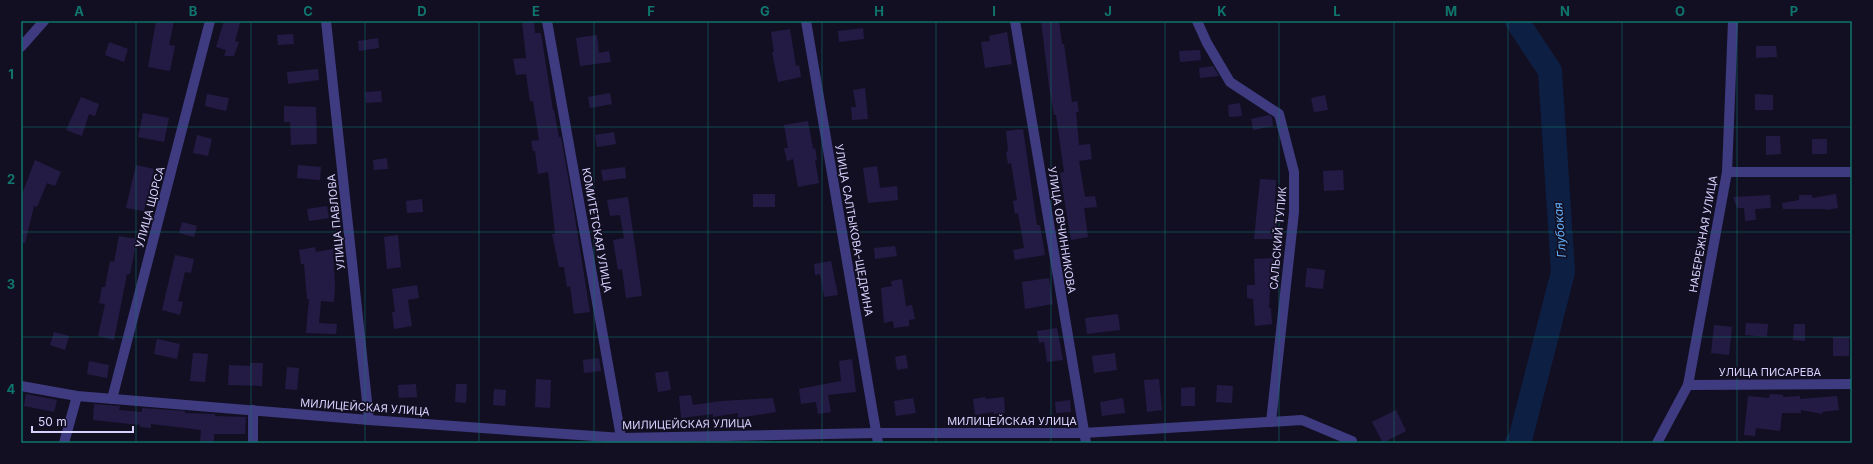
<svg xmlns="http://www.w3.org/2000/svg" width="1873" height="464" viewBox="0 0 1873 464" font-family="Inter,sans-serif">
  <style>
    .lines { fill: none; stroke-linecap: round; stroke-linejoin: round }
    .river { stroke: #0d2044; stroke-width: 24 }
    .building { fill: #241b44 }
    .minor { stroke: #3f3b81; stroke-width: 10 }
    .grid { fill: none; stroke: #0f766e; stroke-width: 1; stroke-opacity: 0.55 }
    .labels { text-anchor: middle; stroke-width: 3.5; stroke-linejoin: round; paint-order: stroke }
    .street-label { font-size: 11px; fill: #d8d2fe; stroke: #130f23 }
    .water-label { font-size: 12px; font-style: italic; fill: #63b2fb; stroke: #130f23 }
    .neatline { fill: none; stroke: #0f766e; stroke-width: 1.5 }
    .grid-label { font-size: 13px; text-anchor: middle; font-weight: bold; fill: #0f766e }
  </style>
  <rect width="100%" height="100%" fill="#130f23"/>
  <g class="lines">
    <polyline class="river" points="1517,443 1520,440 1563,272 1550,71 1517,21"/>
  </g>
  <g class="building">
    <polygon points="156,21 174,21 169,45 175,46 170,71 148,67"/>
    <polygon points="224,21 240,23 235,41 239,42 234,56 224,56 226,50 216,47"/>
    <polygon points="522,21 534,21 535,33 541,33 553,110 554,110 559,137 561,137 571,193 590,312 574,314 570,286 567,287 564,267 559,267 552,234 555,234 548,172 538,174 535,151 533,151 531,141 539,140 533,101 530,101 526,74 516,75 513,59 526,58"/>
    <polygon points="1041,21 1059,21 1062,44 1064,44 1072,102 1077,101 1079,112 1076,112 1079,145 1090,144 1092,159 1079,161 1085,197 1095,196 1097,207 1084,208 1088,237 1071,240 1060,173 1064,172 1056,115 1054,115 1049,86"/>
    <polygon points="863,28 864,39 839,42 838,31"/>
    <polygon points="790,29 796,66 799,65 801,77 778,82 772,52 774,52 771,32"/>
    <polygon points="1007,32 1012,64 985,68 981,42 990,41 989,36"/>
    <polygon points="293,34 294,44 278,45 277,35"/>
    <polygon points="597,35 599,53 609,51 611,62 580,66 576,38"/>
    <polygon points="378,38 379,48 359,51 358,41"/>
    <polygon points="109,42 128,49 124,62 105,55"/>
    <polygon points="1756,46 1776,46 1777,57 1756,58"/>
    <polygon points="1200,50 1201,60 1180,62 1179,51"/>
    <polygon points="1213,66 1219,76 1200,78 1199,68"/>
    <polygon points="318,69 319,80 288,84 287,72"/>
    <polygon points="865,88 868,119 852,120 851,107 856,107 853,90"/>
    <polygon points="381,91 382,102 366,103 365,92"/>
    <polygon points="610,93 612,104 590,108 588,97"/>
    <polygon points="207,94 229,98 226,111 205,106"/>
    <polygon points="1755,94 1773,95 1773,110 1755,110"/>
    <polygon points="1325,95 1328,110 1314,112 1311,98"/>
    <polygon points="81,97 99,104 95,116 89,114 82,136 66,130"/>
    <polygon points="1240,103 1242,116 1229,117 1228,105"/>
    <polygon points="284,106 316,107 317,144 291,145 290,122 284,122"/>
    <polygon points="143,113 169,118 164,142 138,137"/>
    <polygon points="1269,115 1272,117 1273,126 1253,130 1251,119"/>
    <polygon points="808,121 813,149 815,148 817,160 815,160 819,183 798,187 793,159 787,161 784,148 788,148 784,125"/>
    <polygon points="1023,129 1037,225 1040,225 1045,255 1015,260 1013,250 1024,248 1018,213 1015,214 1013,201 1017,200 1011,163 1008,164 1006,152 1008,151 1006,131"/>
    <polygon points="614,132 616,144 597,147 595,135"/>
    <polygon points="197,135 212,139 208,156 193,153"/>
    <polygon points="1766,136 1780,136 1781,154 1766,155"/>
    <rect x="1812" y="139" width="15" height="15"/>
    <polygon points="387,158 388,169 374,170 373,160"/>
    <polygon points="35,160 61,172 55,186 47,183 37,207 34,206 25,243 21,243 21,197"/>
    <polygon points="136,165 154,169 144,211 126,208"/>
    <polygon points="298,165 321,167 320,180 297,178"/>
    <polygon points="877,166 880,188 897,186 898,200 868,203 863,168"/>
    <polygon points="625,167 626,178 603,181 601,170"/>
    <polygon points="1343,170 1344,190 1324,191 1323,171"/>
    <polygon points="1260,179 1276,180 1275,202 1277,202 1276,239 1254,239"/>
    <rect x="753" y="194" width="22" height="13"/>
    <polygon points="1836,194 1838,208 1826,210 1826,209 1783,209 1782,203 1799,200 1799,195 1812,195 1812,198"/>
    <polygon points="1770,195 1771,208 1755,209 1756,220 1745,221 1744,208 1737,208 1733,197"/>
    <polygon points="628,197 642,296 626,298 622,269 618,270 613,240 624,238 620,215 610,216 607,200"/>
    <polygon points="422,199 423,212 407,213 406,201"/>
    <polygon points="327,206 329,218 309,221 307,209"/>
    <polygon points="182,222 197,226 194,237 179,233"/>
    <polygon points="398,235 401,267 387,269 384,237"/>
    <polygon points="119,236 137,239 130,274 127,274 114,340 98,336 105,304 99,303 102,287 105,287 110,261 114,262"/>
    <polygon points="895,246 897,256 875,259 874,248"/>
    <polygon points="315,247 316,252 333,249 335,286 334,302 321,301 319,323 337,324 336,334 306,333 309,299 307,299 304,264 301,264 299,250"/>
    <polygon points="175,255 194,259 191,273 185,272 178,301 183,302 180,315 162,310"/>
    <polygon points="1273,258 1274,269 1271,269 1269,308 1271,308 1272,324 1255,326 1253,299 1247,298 1247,285 1255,285 1254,259"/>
    <polygon points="831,261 838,295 824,297 820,274 815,275 814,264"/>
    <polygon points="1307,268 1325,270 1323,289 1305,287"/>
    <polygon points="1049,278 1053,304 1025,309 1022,282"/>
    <polygon points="902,279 906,306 912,305 915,319 909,320 909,326 894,328 893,321 884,323 881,288 892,286 891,281"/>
    <polygon points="417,285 419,298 408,300 412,326 394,329 392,312 395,312 392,289"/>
    <polygon points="1118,314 1120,330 1087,334 1085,318"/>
    <polygon points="1746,323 1768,324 1767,337 1745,335"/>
    <polygon points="1794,324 1805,324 1805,341 1793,340"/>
    <polygon points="1714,325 1732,327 1729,355 1711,353"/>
    <polygon points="1057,328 1063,360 1047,362 1044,342 1039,343 1037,331"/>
    <polygon points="54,332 69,336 65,350 50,345"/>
    <rect x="1833" y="337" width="16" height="19"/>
    <polygon points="157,339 180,344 177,359 154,354"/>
    <polygon points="193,353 208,354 205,382 190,381"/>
    <polygon points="1115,353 1117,370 1094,373 1092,356"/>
    <polygon points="906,355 908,368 897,370 895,357"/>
    <polygon points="599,358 601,371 584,373 583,360"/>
    <polygon points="852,359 856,392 828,395 831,412 818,414 816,402 801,404 799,389 841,381 839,361"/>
    <polygon points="89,361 109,365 107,378 87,374"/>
    <polygon points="250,363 263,363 262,386 228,385 229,365 250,366"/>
    <polygon points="287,367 299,368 297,390 285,389"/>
    <polygon points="668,371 671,390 658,392 655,373"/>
    <polygon points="536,379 551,380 550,408 535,407"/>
    <polygon points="1159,379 1162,410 1147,412 1144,380"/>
    <polygon points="416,384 417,397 399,398 398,385"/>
    <polygon points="456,384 467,384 466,403 455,402"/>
    <polygon points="1217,385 1233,386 1232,403 1216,402"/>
    <polygon points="1195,387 1195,406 1181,406 1181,388"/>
    <polygon points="494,389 506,390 505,406 493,405"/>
    <polygon points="26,394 57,400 54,412 24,406"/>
    <polygon points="1770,394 1783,395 1783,397 1800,396 1800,399 1837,396 1839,410 1822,412 1822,414 1801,410 1801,413 1782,413 1780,431 1756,428 1755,436 1744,435 1748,396 1769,398"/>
    <polygon points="691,395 693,405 721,401 773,398 776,412 738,418 738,413 713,417 713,414 681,418 679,396"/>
    <polygon points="985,397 986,399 1004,397 1005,413 994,414 993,412 975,415 973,399"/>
    <polygon points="913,398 916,413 896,416 894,401"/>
    <polygon points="1123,398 1125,413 1102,416 1100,402"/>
    <polygon points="1070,400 1071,412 1056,413 1055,402"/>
    <polygon points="94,404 120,406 119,410 142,412 142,408 185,411 185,413 215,414 215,416 246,417 245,434 214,434 214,442 200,442 201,430 151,424 151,428 140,427 140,425 93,420"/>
    <polygon points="1396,410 1406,431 1383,443 1372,422"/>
  </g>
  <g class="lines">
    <g class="minor">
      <polyline points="326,21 369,420"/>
      <polyline points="547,21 622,443"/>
      <polyline points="806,21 878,443"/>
      <polyline points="1015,21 1086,443"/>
      <polyline points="1197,21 1207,43 1230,82 1279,114 1294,172 1294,212 1271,422"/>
      <polyline points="21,47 44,21"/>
      <polyline points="1727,172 1852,172"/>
      <polyline points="1688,385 1852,384"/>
      <polyline points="21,386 77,396 369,420 622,438 876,433 1083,433 1302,420 1352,441"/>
      <polyline points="112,399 210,21"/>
      <polyline points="64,443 77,396"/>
      <polyline points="253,443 253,410"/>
      <polyline points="1657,443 1688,385 1727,172 1733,21"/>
    </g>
  </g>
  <path class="grid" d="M136,21V443M251,21V443M365,21V443M479,21V443M594,21V443M708,21V443M822,21V443M936,21V443M1051,21V443M1165,21V443M1279,21V443M1394,21V443M1508,21V443M1622,21V443M1737,21V443M21,127H1852M21,232H1852M21,337H1852"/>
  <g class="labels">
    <g class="street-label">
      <text transform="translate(150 207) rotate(-75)" y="4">УЛИЦА ЩОРСА</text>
      <text transform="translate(336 222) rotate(-96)" y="4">УЛИЦА ПАВЛОВА</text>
      <text transform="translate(597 230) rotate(80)" y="4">КОМИТЕТСКАЯ УЛИЦА</text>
      <text transform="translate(854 230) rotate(80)" y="4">УЛИЦА САЛТЫКОВА-ЩЕДРИНА</text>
      <text transform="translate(1062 230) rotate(81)" y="4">УЛИЦА ОВЧИННИКОВА</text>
      <text transform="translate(1703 234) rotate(-80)" y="4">НАБЕРЕЖНАЯ УЛИЦА</text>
      <text transform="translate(1278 238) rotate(-85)" y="4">САЛЬСКИЙ ТУПИК</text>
      <text x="1770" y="376">УЛИЦА ПИСАРЕВА</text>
      <text transform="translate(365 407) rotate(4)" y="4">МИЛИЦЕЙСКАЯ УЛИЦА</text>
      <text x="1012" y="425">МИЛИЦЕЙСКАЯ УЛИЦА</text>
      <text transform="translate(687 424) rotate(-1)" y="4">МИЛИЦЕЙСКАЯ УЛИЦА</text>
    </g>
    <g class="water-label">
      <text transform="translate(1560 230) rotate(-94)" y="4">Глубокая</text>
    </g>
  </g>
  <rect width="1873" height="464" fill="none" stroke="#130f23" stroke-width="44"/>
  <path d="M32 426v6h101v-6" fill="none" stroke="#d8d2fe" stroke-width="2"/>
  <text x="38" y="426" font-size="12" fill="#d8d2fe" stroke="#130f23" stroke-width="3" paint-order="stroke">50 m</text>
  <rect x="22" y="22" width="1829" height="420" class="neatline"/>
  <g class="grid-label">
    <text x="79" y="16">A</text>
    <text x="193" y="16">B</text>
    <text x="308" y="16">C</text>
    <text x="422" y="16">D</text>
    <text x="536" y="16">E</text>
    <text x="651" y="16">F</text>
    <text x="765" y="16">G</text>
    <text x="879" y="16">H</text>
    <text x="994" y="16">I</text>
    <text x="1108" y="16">J</text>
    <text x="1222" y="16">K</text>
    <text x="1337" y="16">L</text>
    <text x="1451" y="16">M</text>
    <text x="1565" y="16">N</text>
    <text x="1680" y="16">O</text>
    <text x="1794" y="16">P</text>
    <text x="11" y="79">1</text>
    <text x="11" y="184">2</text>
    <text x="11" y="289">3</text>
    <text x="11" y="394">4</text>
  </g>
</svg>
